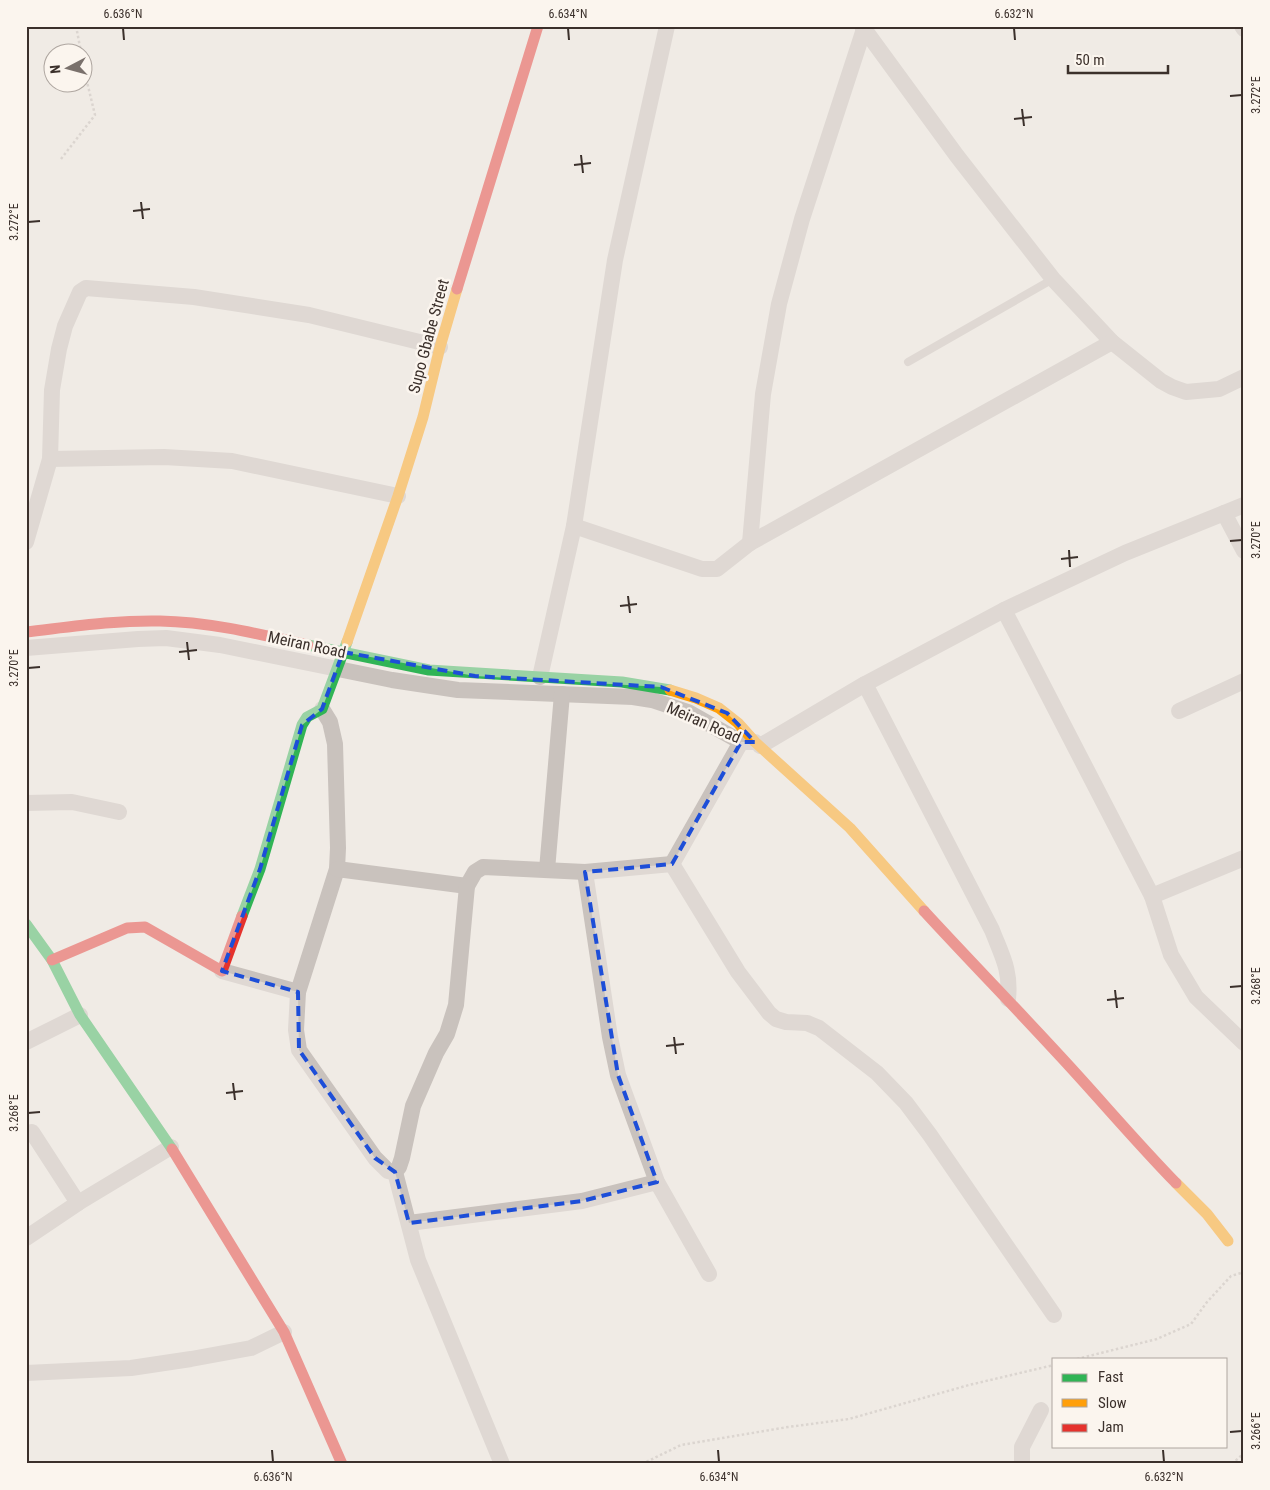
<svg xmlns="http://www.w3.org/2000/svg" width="1270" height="1490" viewBox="0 0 1270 1490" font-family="'Roboto Condensed',sans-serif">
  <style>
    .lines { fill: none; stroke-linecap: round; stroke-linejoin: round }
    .path { stroke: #c2bbb5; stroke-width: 2.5; stroke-dasharray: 2.5 2.5; stroke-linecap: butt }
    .lane { stroke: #c9c2bd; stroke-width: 8 }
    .street { stroke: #c9c2bd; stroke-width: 16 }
    .fast { stroke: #30b455; stroke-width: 11 }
    .slow { stroke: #ff9f0a; stroke-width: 11 }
    .jam { stroke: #e5322d; stroke-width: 11 }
    .marked { fill: none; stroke: #1d4ed8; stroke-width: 4; stroke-dasharray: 10 6; stroke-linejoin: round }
    .ticks { fill: none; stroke: #3b302b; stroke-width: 2 }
    .labels { text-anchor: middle; stroke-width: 5; stroke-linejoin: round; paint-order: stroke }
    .street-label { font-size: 16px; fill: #3b302b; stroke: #fbf5ee }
    .neatline { fill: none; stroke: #3b302b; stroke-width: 2 }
    .ticks-label { font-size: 12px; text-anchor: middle; fill: #3b302b }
  </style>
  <rect width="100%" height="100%" fill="#f0ebe5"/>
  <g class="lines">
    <g class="path">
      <polyline points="76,26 81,52"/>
      <polyline points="61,159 95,115 82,61"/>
      <polyline points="1077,1359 1157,1339 1191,1324 1207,1302 1231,1276 1244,1272"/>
      <polyline points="642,1464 681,1445 788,1427 849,1419 969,1385 1054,1365"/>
      <polyline points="1232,1464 1244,1453"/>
    </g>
    <polyline class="lane" points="908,362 1053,279"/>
    <g class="street">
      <polyline points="862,26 957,156 1053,279 1112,342 1161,381 1172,387 1186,392 1219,389 1244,377"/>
      <polyline points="1242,26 1244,29"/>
      <polyline points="50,459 164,457 232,461 398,496"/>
      <polyline points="1224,513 1244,551"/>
      <polyline points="574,526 702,569 717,569 750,543 1112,342"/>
      <polyline points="26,542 50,459 52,390 59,349 65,326 80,292 86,288 194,297 309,315 440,347"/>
      <polyline points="750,543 763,394 779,304 802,219 864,29"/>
      <polyline points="1004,610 1152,896 1244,858"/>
      <polyline points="26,648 138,639 166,638 220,645 392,680 458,690 633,697 652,700 688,712 741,742 755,742"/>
      <polyline points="540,677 574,526 615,260 667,26"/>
      <path d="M865,684L992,930C1002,956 1011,970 1008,999"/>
      <polyline points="322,709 330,722 335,744 338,848 337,869 298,992 296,1030 299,1050 375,1158 388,1171 395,1172"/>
      <polyline points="1179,711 1244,681"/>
      <polyline points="760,746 865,684 1004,610 1125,553 1244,505"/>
      <polyline points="26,803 72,802 119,812"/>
      <polyline points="672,864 738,972 769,1013 776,1019 786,1022 807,1023 819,1028 877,1073 906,1103 930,1135 1054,1315"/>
      <polyline points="672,864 741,742"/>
      <polyline points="337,869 467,886 475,872 483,867 585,872 672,864"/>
      <polyline points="547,870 562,694"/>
      <polyline points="585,872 610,1037 618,1075 657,1182 709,1274"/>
      <polyline points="467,886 456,1005 447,1034 436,1053 413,1106 402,1158 399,1167 395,1172 418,1260 502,1464"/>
      <polyline points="1152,896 1171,955 1196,997 1244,1043"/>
      <polyline points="222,971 298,992"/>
      <polyline points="26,1042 80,1015"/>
      <polyline points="32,1132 78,1203"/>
      <polyline points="409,1223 582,1201 657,1182"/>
      <polyline points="26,1238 78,1203 171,1147"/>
      <polyline points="26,1373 131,1368 191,1359 251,1348 284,1332"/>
      <polyline points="1022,1464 1022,1447 1041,1410"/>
    </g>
    <g class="fast">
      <polyline points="308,645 429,670 622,682 670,690"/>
      <polyline points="242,916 260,869 302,725 307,717 322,709 347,642"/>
      <polyline points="26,924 52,960 80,1015 172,1149"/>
    </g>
    <g class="slow">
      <polyline points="347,642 398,496 423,417 440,347 457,289"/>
      <polyline points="670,690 696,698 719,708 738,723 755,742 850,828 924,911"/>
      <polyline points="1176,1183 1207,1214 1228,1241"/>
    </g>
    <g class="jam">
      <polyline points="457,289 538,26"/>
      <path d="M26,632C70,627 115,620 160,621C210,622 259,634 308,645"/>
      <path d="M924,911C969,960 1015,1007 1060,1056C1099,1098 1136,1142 1176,1183"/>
      <polyline points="52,960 127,928 145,927 222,971 242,916"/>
      <polyline points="172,1149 284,1332 342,1464"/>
    </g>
  </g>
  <path d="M0 0H1270V1490H0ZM343,652L475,676L661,687L727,713L755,742H741L672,864L585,872L618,1075L657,1182L582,1201L409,1223L395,1172L375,1158L299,1050L298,992L222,971L260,869L302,725L322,709Z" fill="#f0ebe5" fill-opacity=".55" fill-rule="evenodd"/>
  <path class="marked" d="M343,652L475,676L661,687L727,713L755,742H741L672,864L585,872L618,1075L657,1182L582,1201L409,1223L395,1172L375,1158L299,1050L298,992L222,971L260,869L302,725L322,709Z"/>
  <path class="ticks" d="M123,28L124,40M568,28L569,40M1014,28L1015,40M1230,96L1242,95M1022,109L1024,126M1014,119L1032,117M581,155L583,173M574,165L591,163M141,202L143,219M133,211L150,209M28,222L40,221M1230,541L1242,540M1069,550L1070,567M1061,559L1078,557M628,596L630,613M620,606L637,604M187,642L189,660M179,652L197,650M28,668L40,667M1230,987L1242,986M1115,990L1117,1008M1107,1000L1124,998M674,1037L676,1054M666,1046L684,1044M233,1083L235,1100M226,1093L243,1091M28,1113L40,1112M1230,1432L1242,1431M272,1450L273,1462M718,1450L719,1462M1163,1450L1164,1462"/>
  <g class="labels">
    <g class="street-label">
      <text transform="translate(428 336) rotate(-75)" y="6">Supo Gbabe Street</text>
      <text transform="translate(307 644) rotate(12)" y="6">Meiran Road</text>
      <text transform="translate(704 722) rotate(24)" y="6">Meiran Road</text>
    </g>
  </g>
  <rect width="1270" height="1490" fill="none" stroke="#fbf5ee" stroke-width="55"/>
  <rect x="1052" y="1358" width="175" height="90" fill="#fbf5ee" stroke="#aea6a0"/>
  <rect x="1062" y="1374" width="25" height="8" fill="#30b455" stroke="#aea6a0"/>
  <text x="1098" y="1382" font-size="15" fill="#3b302b">Fast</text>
  <rect x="1062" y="1399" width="25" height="8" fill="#ff9f0a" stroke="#aea6a0"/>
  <text x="1098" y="1408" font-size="15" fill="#3b302b">Slow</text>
  <rect x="1062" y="1424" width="25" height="8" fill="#e5322d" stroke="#aea6a0"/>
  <text x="1098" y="1432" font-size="15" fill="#3b302b">Jam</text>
  <g transform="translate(68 68) rotate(264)"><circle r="24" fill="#fbf5ee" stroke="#aea6a0"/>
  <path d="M0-4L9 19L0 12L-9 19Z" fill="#7a716c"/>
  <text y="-8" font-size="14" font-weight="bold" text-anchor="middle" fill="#3b302b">N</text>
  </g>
  <path d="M1068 65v8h100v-8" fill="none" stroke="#3b302b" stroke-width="2.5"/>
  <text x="1075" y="65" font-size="15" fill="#3b302b" stroke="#fbf5ee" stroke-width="4" paint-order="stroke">50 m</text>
  <rect x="28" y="28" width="1214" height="1434" class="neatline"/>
  <g class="ticks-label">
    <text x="123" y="18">6.636°N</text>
    <text x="568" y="18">6.634°N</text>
    <text x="1014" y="18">6.632°N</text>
    <text transform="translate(1256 95) rotate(-90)" y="4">3.272°E</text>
    <text transform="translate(14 222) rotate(-90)" y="4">3.272°E</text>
    <text transform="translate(1256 540) rotate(-90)" y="4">3.270°E</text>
    <text transform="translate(14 668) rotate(-90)" y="4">3.270°E</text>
    <text transform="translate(1256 986) rotate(-90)" y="4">3.268°E</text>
    <text transform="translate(14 1113) rotate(-90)" y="4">3.268°E</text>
    <text transform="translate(1256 1431) rotate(-90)" y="4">3.266°E</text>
    <text x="273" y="1481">6.636°N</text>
    <text x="719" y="1481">6.634°N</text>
    <text x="1164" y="1481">6.632°N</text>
  </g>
</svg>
